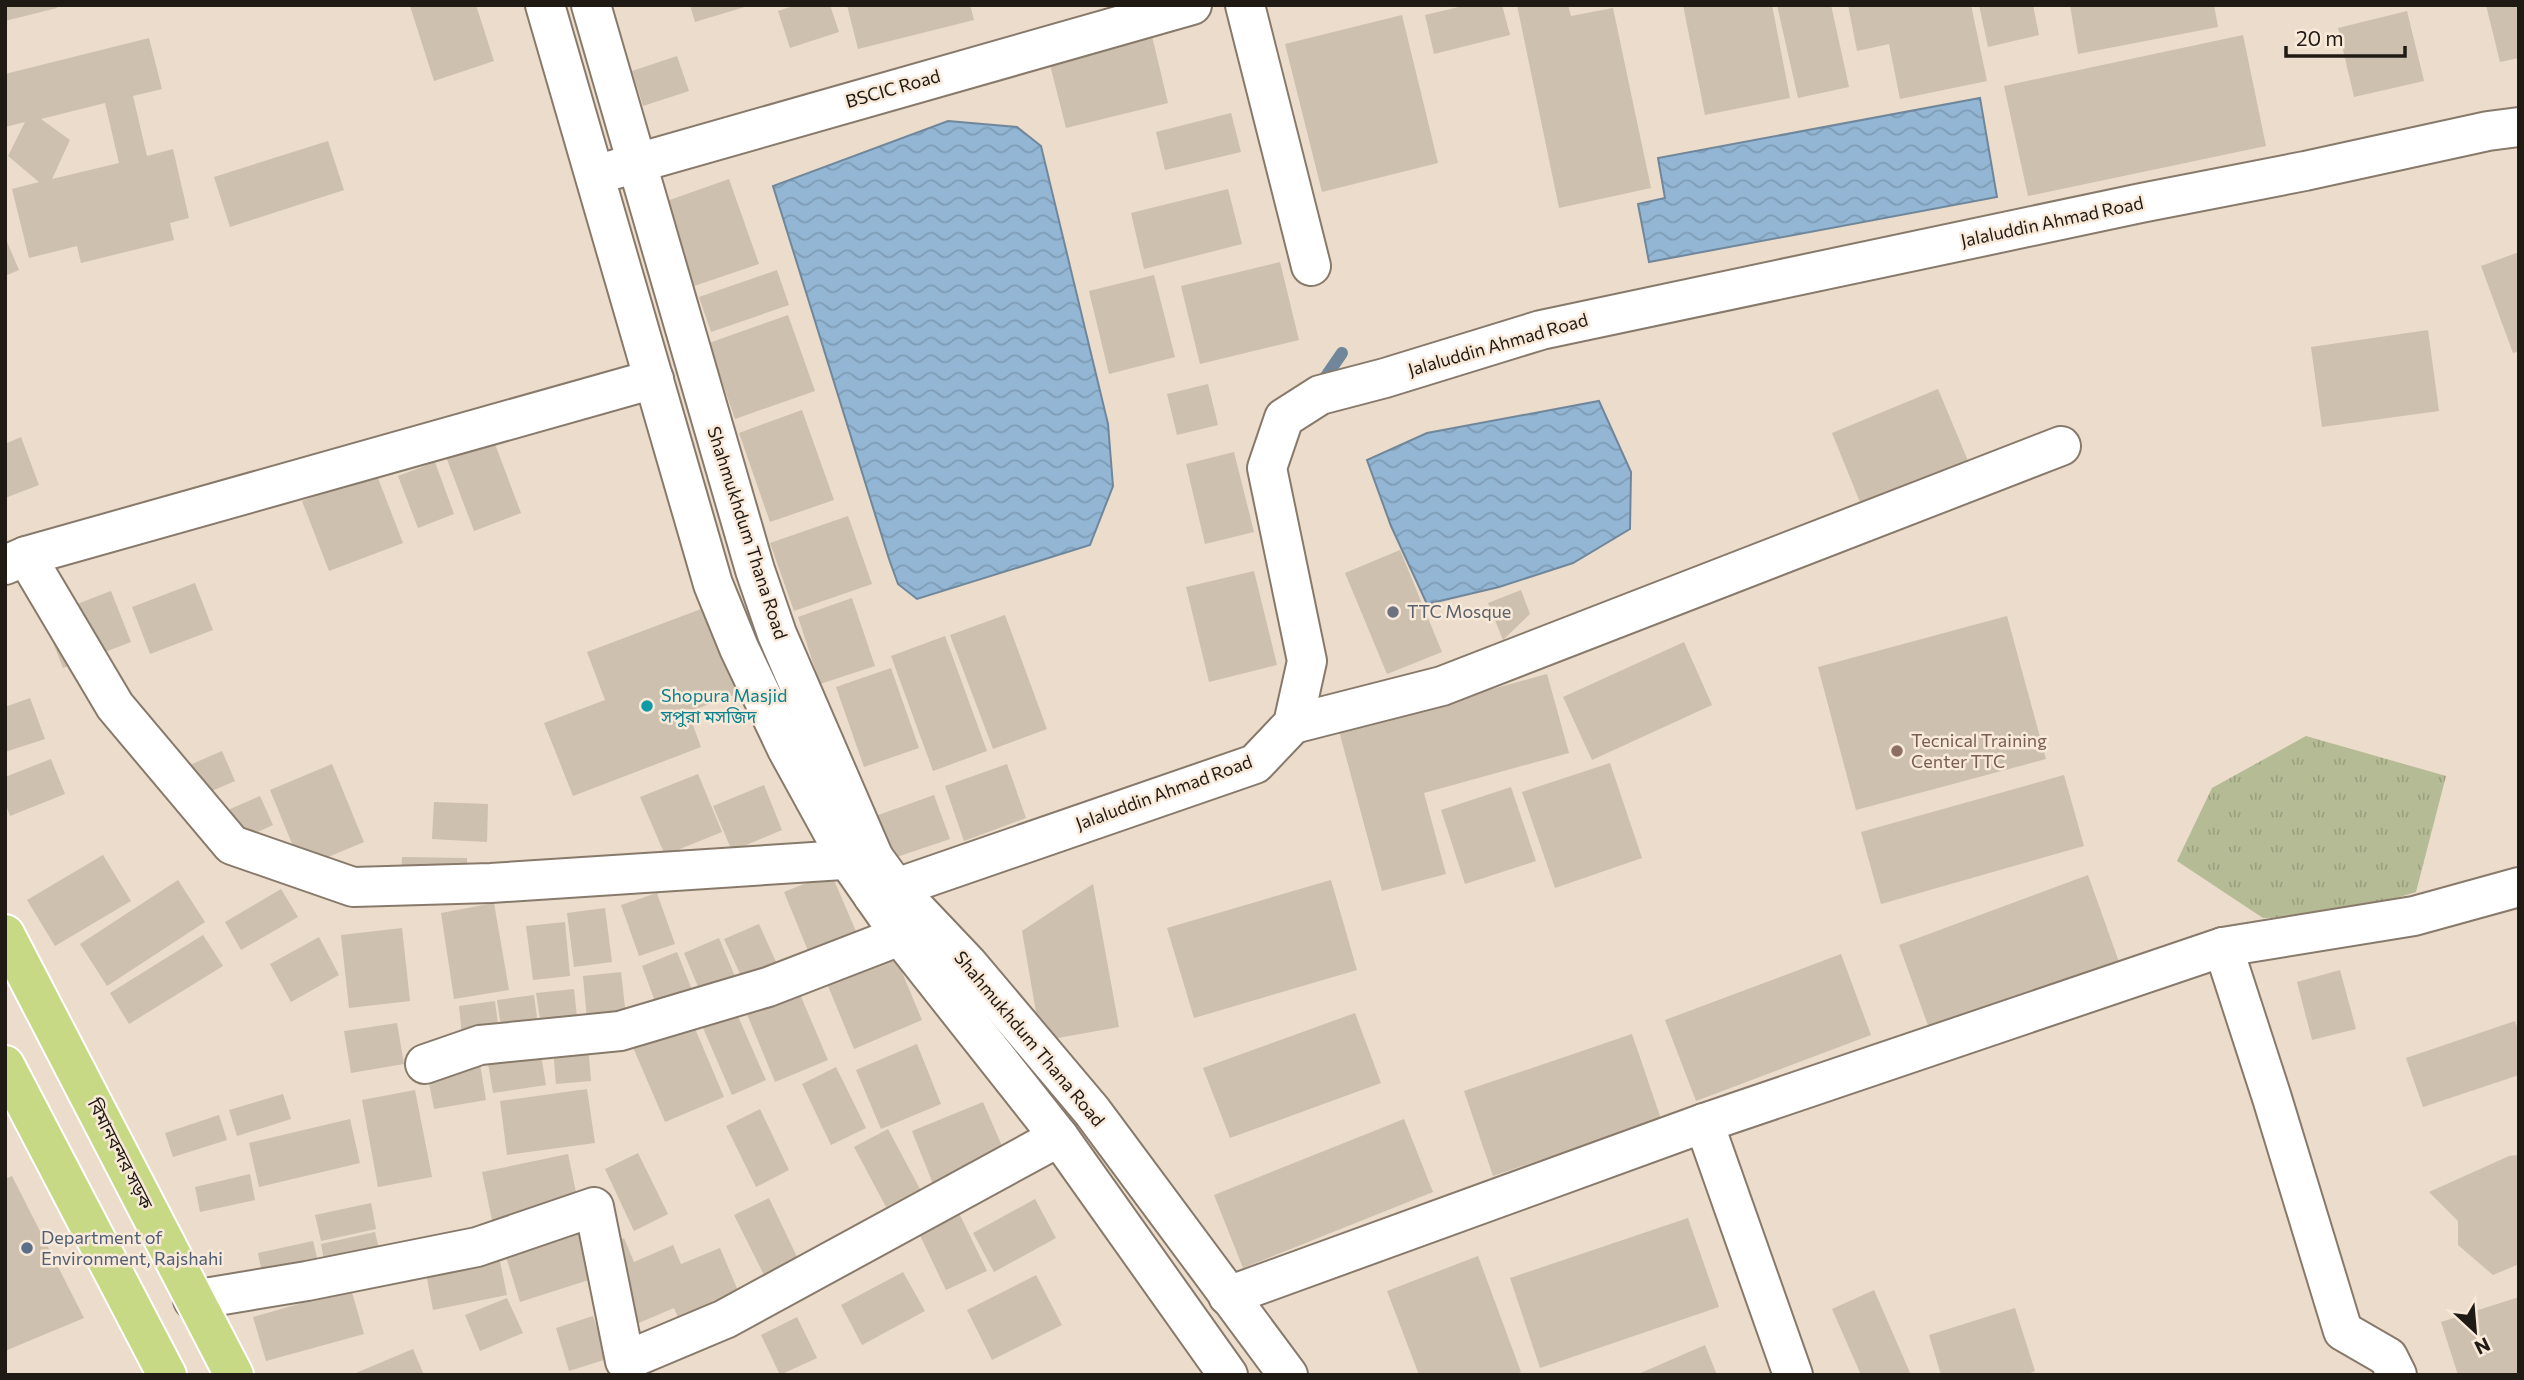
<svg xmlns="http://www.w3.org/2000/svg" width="2524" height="1380" viewBox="0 0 2524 1380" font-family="Commissioner,'Noto Sans Bengali',sans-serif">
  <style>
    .park { fill: url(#park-tufts) }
    .water { fill: url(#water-waves); stroke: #70879b; stroke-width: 2 }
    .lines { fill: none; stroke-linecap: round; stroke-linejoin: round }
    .stream { stroke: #70879b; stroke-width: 12 }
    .building { fill: #cdc0ae; fill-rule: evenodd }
    .minor-casing { stroke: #887a6b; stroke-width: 42 }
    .tertiary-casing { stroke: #887a6b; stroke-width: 42 }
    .secondary-casing { stroke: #887a6b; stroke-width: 42 }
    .primary-casing { stroke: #fff; stroke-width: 42 }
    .minor { stroke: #fff; stroke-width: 38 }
    .tertiary { stroke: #fff; stroke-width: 38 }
    .secondary { stroke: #fff; stroke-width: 38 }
    .primary { stroke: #c7d985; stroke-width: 38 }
    .worship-dot { fill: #6b7280; stroke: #f8e9d8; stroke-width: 2.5 }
    .culture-dot { fill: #0f9aa8; stroke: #f8e9d8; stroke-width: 2.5 }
    .education-dot { fill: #8d6e63; stroke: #f8e9d8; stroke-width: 2.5 }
    .service-dot { fill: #5c6f8a; stroke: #f8e9d8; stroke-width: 2.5 }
    .labels { text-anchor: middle; stroke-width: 5; stroke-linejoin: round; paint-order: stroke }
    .street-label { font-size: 18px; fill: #201a15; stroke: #f8e9d8 }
    .worship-label { font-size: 18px; fill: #5b616d; stroke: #f8e9d8; text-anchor: start }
    .culture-label { font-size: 18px; fill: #0d838f; stroke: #f8e9d8; text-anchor: start }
    .education-label { font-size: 18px; fill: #785e54; stroke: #f8e9d8; text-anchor: start }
    .service-label { font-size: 18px; fill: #4e5e75; stroke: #f8e9d8; text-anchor: start }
  </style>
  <defs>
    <pattern id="park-tufts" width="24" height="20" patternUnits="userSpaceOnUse" patternTransform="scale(1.75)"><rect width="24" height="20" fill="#b5bb94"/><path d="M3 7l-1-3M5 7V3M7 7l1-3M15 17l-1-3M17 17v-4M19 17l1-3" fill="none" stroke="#9ba07f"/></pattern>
    <pattern id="water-waves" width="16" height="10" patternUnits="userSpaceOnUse" patternTransform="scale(1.75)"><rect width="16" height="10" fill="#93b6d4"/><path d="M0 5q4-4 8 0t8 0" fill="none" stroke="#7e9cb5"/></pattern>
  </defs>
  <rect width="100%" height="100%" fill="#ebdccb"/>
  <polygon class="park" points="2306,736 2446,776 2416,892 2341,915 2263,918 2177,861 2212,788"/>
  <g class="water">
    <polygon points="1980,98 1997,197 1649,262 1638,204 1665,198 1658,158"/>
    <polygon points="948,121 1017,127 1041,146 1108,424 1113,486 1090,545 917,599 898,584 889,559 773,186"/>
    <polygon points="1599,401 1631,472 1630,529 1573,563 1499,587 1427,604 1391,526 1367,460 1427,433"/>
  </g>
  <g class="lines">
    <polyline class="stream" points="1320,385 1342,353"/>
  </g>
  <g class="building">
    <polygon points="5,5 56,5 57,8 5,21"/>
    <polygon points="414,5 476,5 494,61 434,81 410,6"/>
    <polygon points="690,5 748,5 748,6 695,22"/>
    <polygon points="796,5 830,5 839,32 790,48 778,11"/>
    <polygon points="847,5 970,5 974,20 858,49"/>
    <polygon points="1467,5 1502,5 1510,35 1434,54 1425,15"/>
    <polygon points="1517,5 1568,5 1571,16 1613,8 1651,188 1559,208"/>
    <polygon points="1683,5 1772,5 1790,98 1705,115"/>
    <polygon points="1777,5 1831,5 1849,87 1798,98"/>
    <polygon points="1848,5 1971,5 1987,81 1900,99 1889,44 1857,51"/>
    <polygon points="1979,5 2033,5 2039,35 1988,47"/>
    <polygon points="2070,5 2214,5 2218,27 2078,54"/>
    <polygon points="2486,5 2519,5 2519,58 2500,62"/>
    <polygon points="2407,11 2424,81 2354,97 2338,28"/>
    <polygon points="1402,15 1438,163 1322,192 1285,44"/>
    <polygon points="2243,35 2266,146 2028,196 2004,86"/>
    <polygon points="1152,36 1168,103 1066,128 1049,61"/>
    <path d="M149,38L162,89L133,96L147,156L173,149L189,218L170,223L174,240L81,263L77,246L29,258L12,189L39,182L8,156L25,122L5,127V74ZM105,103L119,163L52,179L70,140L41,119Z"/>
    <polygon points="677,56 689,91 643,106 632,71"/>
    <polygon points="1231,113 1241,152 1165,170 1156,132"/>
    <polygon points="328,141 344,190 230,227 214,177"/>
    <polygon points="729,179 759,264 694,286 664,202"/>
    <polygon points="1228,189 1242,244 1144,269 1131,213"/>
    <polygon points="5,237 19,270 5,276"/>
    <polygon points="2519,252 2519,351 2513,353 2481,266"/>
    <polygon points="1280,262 1299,340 1200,364 1181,286"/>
    <polygon points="777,270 789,305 711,332 699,297"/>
    <polygon points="1154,275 1175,357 1109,374 1089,291"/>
    <polygon points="788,315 815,391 735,419 709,343"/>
    <polygon points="2428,330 2439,411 2322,427 2311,347"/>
    <polygon points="1208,384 1218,425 1177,435 1167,394"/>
    <polygon points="1938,389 1971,468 1864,512 1832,433"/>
    <polygon points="802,410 834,500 770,522 739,433"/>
    <polygon points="492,436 521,513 474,531 445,454"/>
    <polygon points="21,437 39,485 5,498 5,444"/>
    <polygon points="1234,452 1254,532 1205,544 1186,464"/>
    <polygon points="435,462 454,514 418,528 398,476"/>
    <polygon points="376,473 403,543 329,571 302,501"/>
    <polygon points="848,516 872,584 794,611 770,543"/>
    <polygon points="1400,550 1442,652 1387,674 1345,573"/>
    <polygon points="1254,571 1277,665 1209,682 1186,587"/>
    <polygon points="195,583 213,630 150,654 132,607"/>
    <polygon points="1521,590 1530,614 1503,640 1488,603"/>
    <polygon points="111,591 131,642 63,668 43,617"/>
    <polygon points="852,598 875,666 820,684 798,617"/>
    <polygon points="709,606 742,692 688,712 701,747 573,796 544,723 605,700 587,652"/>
    <polygon points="1005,615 1047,729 993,749 950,635"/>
    <polygon points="2007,616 2046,759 1856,810 1818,667"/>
    <polygon points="945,636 987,751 933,771 891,656"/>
    <polygon points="1684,642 1712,705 1592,760 1563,697"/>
    <polygon points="891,668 919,748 864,767 836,687"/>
    <polygon points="1547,674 1569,753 1424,793 1446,874 1382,891 1339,731"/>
    <polygon points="30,698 45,739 5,752 5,707"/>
    <polygon points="222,751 235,781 175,807 162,777"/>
    <polygon points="51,759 65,794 10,816 5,802 5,777"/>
    <polygon points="1610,763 1642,858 1555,888 1522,792"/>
    <polygon points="332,764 364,842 302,868 270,790"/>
    <polygon points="1007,764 1026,818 964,841 945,786"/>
    <polygon points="698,774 722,832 665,855 640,797"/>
    <polygon points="2064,775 2084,846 1881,904 1861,832"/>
    <polygon points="764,785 782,830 732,851 713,806"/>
    <polygon points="1511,787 1536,861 1465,884 1441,810"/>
    <polygon points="934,795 950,839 885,861 870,818"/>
    <polygon points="260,796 273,825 214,852 200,822"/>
    <polygon points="434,802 488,804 487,842 432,839"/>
    <polygon points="103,855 131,901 55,946 27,900"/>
    <polygon points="402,857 467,858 467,878 401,877"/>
    <polygon points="831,873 861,943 813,963 784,892"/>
    <polygon points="2088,875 2119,962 1930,1031 1899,945"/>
    <polygon points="178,880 205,922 107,986 80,944"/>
    <polygon points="1331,880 1357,970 1194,1018 1167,928"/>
    <polygon points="1093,884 1119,1027 1041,1041 1022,931"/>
    <polygon points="281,889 298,917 241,950 225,922"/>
    <polygon points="657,893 675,944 639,956 621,905"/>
    <polygon points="494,903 509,990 454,999 441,913"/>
    <polygon points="605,908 612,962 574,967 567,913"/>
    <polygon points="565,922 570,976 533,980 526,926"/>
    <polygon points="759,924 781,973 747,989 724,939"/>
    <polygon points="402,928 410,1001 349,1008 341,935"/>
    <polygon points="203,935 223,966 129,1024 110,993"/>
    <polygon points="319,937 339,975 291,1002 270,964"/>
    <polygon points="719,938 739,986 704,1001 684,953"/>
    <polygon points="677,952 696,1000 660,1015 642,966"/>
    <polygon points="894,953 922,1020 854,1049 826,981"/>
    <polygon points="1841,954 1871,1035 1696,1101 1665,1020"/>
    <polygon points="2340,970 2356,1029 2312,1040 2297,982"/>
    <polygon points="621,972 627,1025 588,1030 583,976"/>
    <polygon points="796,985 828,1060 775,1082 744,1007"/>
    <polygon points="574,989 578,1027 542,1031 536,993"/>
    <polygon points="534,995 539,1033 503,1039 497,1000"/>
    <polygon points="495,1001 500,1040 463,1045 459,1006"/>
    <polygon points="734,1007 766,1080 732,1095 700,1021"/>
    <polygon points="1355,1013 1381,1083 1230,1138 1203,1068"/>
    <polygon points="691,1019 724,1097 665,1122 632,1045"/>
    <polygon points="2515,1021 2519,1033 2519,1075 2423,1107 2406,1058"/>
    <polygon points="397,1023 404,1064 351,1073 344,1031"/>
    <polygon points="1632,1034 1661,1119 1493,1176 1464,1091"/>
    <polygon points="539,1043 546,1085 493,1093 486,1051"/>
    <polygon points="588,1044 591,1081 556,1084 553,1048"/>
    <polygon points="917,1044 941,1104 881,1129 856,1070"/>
    <polygon points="479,1058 486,1100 434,1109 426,1067"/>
    <polygon points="836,1067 866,1128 831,1145 802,1084"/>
    <polygon points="587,1089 595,1143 507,1155 500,1101"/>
    <polygon points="415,1090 432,1177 378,1187 362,1100"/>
    <polygon points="283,1094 291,1119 237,1136 229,1110"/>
    <polygon points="983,1102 1005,1153 933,1184 912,1131"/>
    <polygon points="760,1109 789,1170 756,1187 726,1126"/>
    <polygon points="219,1115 227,1140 173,1157 165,1133"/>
    <polygon points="350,1119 360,1163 259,1187 249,1143"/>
    <polygon points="1404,1119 1433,1192 1243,1268 1214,1195"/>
    <polygon points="888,1129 920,1189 886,1207 854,1147"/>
    <polygon points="638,1153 668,1214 634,1231 605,1169"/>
    <polygon points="568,1154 579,1207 493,1225 482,1172"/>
    <polygon points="2519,1155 2519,1264 2493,1275 2458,1245 2458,1221 2429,1192 2509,1156"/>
    <polygon points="250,1174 255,1200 200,1212 195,1187"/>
    <polygon points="12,1176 84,1318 5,1351 5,1179"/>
    <polygon points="769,1198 798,1259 764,1275 734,1215"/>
    <polygon points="1035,1199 1056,1238 994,1272 973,1233"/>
    <polygon points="371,1203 376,1229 321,1241 315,1215"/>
    <polygon points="956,1207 987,1271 946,1290 916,1227"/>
    <polygon points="1688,1218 1719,1307 1540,1368 1510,1278"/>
    <polygon points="581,1226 598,1277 520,1302 504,1250"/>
    <polygon points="375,1232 381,1258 326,1270 321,1244"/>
    <polygon points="624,1238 634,1262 673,1245 681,1264 720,1248 747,1312 687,1338 674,1308 634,1325 601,1248"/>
    <polygon points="313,1241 319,1266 263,1278 258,1253"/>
    <polygon points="497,1248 507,1295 433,1310 424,1263"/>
    <polygon points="1478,1256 1521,1372 1514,1375 1419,1375 1387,1291"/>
    <polygon points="903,1272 925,1311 862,1345 841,1305"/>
    <polygon points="1036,1275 1062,1325 992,1360 967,1310"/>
    <polygon points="351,1289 364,1334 266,1361 253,1317"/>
    <polygon points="1874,1290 1911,1375 1861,1375 1832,1309"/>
    <polygon points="2519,1297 2519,1375 2458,1375 2441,1322"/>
    <polygon points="507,1298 523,1333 480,1351 465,1315"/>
    <polygon points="2015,1308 2035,1371 2025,1375 1941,1375 1929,1335"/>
    <polygon points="593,1316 607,1359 569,1371 556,1328"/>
    <polygon points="797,1317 817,1358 780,1375 761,1335"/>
    <polygon points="1705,1345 1717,1375 1636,1375"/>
    <polygon points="413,1349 424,1375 351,1375"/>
  </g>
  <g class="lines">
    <defs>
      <g id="minor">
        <polyline points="1245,5 1311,266"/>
        <polyline points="595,175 1192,5"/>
        <polyline points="26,556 654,379"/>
        <polyline points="5,565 26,556 115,706 232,845 353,887 491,883 874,858"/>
        <polyline points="1293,724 1442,686 2061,446"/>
        <polyline points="2223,947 2272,1098 2343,1331 2388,1357 2397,1375"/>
        <polyline points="425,1064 480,1045 620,1031 768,987 900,936"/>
        <polyline points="1704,1123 1793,1375"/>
        <polyline points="1228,1296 1704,1123 2223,947 2414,916 2519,887"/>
        <polyline points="193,1300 307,1281 477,1247 594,1207 625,1361 725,1319 1059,1137"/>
      </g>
      <polyline id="tertiary" points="873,896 1255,764 1293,724 1307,661 1267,468 1284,418 1320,395 1385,378 1541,330 2141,203 2305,171 2488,131 2519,127"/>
      <g id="secondary">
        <polyline points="545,5 713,584 739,648 787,749 848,860 908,946 1059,1137 1228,1375"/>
        <polyline points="591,5 755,570 777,634 874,858 895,887 968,964 1092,1111 1288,1375"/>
      </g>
      <g id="primary">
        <polyline points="5,934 234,1375"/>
        <polyline points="5,1065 167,1375"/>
      </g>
    </defs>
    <use href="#minor" class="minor-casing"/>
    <use href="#tertiary" class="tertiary-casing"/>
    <use href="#secondary" class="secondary-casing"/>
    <use href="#primary" class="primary-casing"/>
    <use href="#minor" class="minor"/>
    <use href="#tertiary" class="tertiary"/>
    <use href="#secondary" class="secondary"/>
    <use href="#primary" class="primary"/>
  </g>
  <circle class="worship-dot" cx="1393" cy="612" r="7"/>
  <circle class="culture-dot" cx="647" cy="706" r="7"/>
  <circle class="education-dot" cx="1897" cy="751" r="7"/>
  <circle class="service-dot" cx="27" cy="1248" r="7"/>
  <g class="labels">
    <g class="street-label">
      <text transform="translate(893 89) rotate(-16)" y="6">BSCIC Road</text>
      <text transform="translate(2052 222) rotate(-12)" y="6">Jalaluddin Ahmad Road</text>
      <text transform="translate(1498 345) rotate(-16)" y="6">Jalaluddin Ahmad Road</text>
      <text transform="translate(747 533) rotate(72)" y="6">Shahmukhdum Thana Road</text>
      <text transform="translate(1164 793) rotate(-20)" y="6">Jalaluddin Ahmad Road</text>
      <text transform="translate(1029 1039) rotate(50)" y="6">Shahmukhdum Thana Road</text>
      <text transform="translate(120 1154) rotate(63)" y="6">বিমানবন্দর সড়ক</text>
    </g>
    <g class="worship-label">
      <text x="1407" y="618">TTC Mosque</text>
    </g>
    <g class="culture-label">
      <text x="661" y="702">Shopura Masjid<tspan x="661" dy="21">সপুরা মসজিদ</tspan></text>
    </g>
    <g class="education-label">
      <text x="1911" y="747">Tecnical Training<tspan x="1911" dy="21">Center TTC</tspan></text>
    </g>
    <g class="service-label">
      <text x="41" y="1244">Department of<tspan x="41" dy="21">Environment, Rajshahi</tspan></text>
    </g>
  </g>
  <rect width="2524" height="1380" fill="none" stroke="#201a15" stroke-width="14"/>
  <g transform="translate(2475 1331) rotate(154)" stroke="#f8e9d8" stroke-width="5" paint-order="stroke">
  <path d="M0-5L12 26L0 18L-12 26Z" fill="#201a15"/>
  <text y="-10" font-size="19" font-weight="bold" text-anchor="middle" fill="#201a15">N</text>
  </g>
  <path d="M2286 46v10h119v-10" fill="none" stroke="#201a15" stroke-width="3.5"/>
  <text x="2296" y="46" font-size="21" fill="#201a15" stroke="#f8e9d8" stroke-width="5" paint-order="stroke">20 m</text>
</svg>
